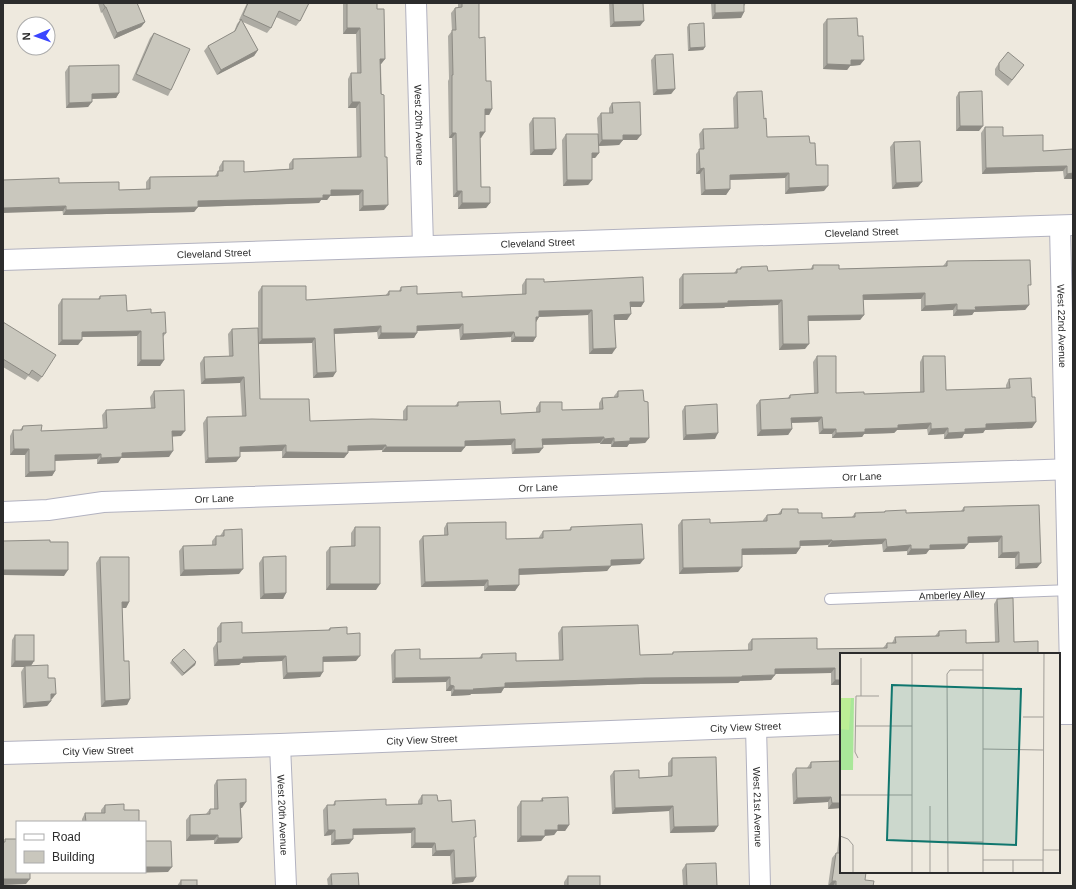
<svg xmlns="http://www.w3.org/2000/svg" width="1076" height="889" viewBox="0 0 1076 889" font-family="Arial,sans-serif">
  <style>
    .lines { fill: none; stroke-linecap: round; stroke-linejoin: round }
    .service-casing { stroke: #b2b2c0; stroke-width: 12 }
    .minor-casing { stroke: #b2b2c0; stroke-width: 22 }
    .tertiary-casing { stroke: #b2b2c0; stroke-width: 24 }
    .service { stroke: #fff; stroke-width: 10 }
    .minor { stroke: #fff; stroke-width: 20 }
    .tertiary { stroke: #fff; stroke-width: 22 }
    .wall { fill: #adaba3 }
    .shaded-wall { fill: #8d8b84 }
    .building { fill: #c9c7bd; stroke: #8d8b84 }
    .labels { text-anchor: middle; stroke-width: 3; stroke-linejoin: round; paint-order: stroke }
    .street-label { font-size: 10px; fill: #2c2c2c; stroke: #fff }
    .inset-road { fill: none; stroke: #a09d97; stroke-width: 1 }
    .view { fill: #0f766e; fill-opacity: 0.15; stroke: #0f766e; stroke-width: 2 }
    .inset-edge { fill: none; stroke: #2c2c2c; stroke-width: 2 }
  </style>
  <rect width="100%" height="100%" fill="#eee9de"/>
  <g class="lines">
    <defs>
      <g id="service">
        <path id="s1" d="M830,599L1072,590"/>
      </g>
      <g id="minor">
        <path id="s2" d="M416,3L423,246"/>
        <path id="s3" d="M1060,226L1071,713"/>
        <path id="s4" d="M3,260L1073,225"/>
        <path id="s5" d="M3,512L48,510L103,502L1073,469"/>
        <path id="s6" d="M756,727L760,886"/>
        <path id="s7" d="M280,745L286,886"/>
      </g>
      <g id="tertiary">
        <polyline points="1059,713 1073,713"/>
        <path id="s8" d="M3,753L280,745L841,723"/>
      </g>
    </defs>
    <use href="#service" class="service-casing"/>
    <use href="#minor" class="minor-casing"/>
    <use href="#tertiary" class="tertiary-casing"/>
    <use href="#service" class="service"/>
    <use href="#minor" class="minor"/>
    <use href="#tertiary" class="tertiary"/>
  </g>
  <g class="wall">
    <polygon points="98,3 137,3 145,22 141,27 114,39 102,12 101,13"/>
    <polygon points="247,3 309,3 300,21 296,26 276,17 271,28 267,33 243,22 258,50 254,56 217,75 204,51 208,46 234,32 237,24 240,20 239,20"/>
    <polygon points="343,3 377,3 377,9 385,59 381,64 384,210 359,211 359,195 330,196 327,200 321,200 319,203 198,207 194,212 63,215 59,183 119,190 146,189 146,182 150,177 215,176 218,171 219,171 219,167 223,161 244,172 289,169 289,164 293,159 357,157 356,108 348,108 348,79 351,73 357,73 356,34 343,34"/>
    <polygon points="458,3 479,3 479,38 486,81 492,109 489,115 485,115 481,138 480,138 481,187 490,203 486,208 458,209 458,197 453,197 452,138 449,138 448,81 449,79 448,36 452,31 451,13 455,8 458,7"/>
    <polygon points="609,3 643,3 640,26 610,27"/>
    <polygon points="711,3 746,3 744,6 744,12 741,18 712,19"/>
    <polygon points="827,19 858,36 864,60 860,65 850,66 847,70 823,69 823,24"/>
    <polygon points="689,24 705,47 703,50 688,51 687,27"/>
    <polygon points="154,33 171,90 168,96 132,80 150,38"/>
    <polygon points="655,55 675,89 671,94 653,95 651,60"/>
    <polygon points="999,63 1024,65 1008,86 995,75 995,69"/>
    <polygon points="69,66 119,93 116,98 92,99 88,107 66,108 65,72"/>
    <polygon points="737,92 764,119 767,137 810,143 816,165 824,191 785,194 785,178 730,180 730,189 726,195 701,195 700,174 696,174 696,154 700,149 699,134 703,129 734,128 733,98"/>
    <polygon points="959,92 979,131 956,131 956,97"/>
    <polygon points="612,103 637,140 623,140 619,145 598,146 599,153 595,158 592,158 592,180 588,185 563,186 562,140 566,134 598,134 597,118 601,113 609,113 609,108"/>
    <polygon points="533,118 552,155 530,155 529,124"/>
    <polygon points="985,127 1003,136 1043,151 1073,149 1073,179 1064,179 1063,171 982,174 981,133"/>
    <polygon points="894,142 918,187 892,189 890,147"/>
    <polygon points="947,261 1028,289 1029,305 1025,310 974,312 972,315 953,316 953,310 921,311 921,299 863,300 864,315 860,320 808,321 805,349 779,350 778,305 725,307 724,308 679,309 679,279 683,274 734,273 737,269 739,269 741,267 768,271 810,270 813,265 839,269 943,266"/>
    <polygon points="526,279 544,282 644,302 641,307 631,307 627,320 615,320 612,354 589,354 588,315 539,317 536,322 536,337 533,342 511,342 511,337 460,340 459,329 417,331 414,338 378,339 377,332 334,334 333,377 313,378 312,343 258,344 258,292 262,286 306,300 385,296 389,291 399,291 401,287 417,294 462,297 522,294 522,285"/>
    <polygon points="100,296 127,311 151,313 166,333 163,337 164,360 160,366 137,366 137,336 82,337 78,345 58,345 58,305 62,299 98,299"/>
    <polygon points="3,322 42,377 38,382 28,376 25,380 3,367"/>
    <polygon points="232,329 260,399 310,421 403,420 403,411 407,406 455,406 458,402 501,414 536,412 536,408 540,402 562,410 599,409 599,403 602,398 614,398 614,396 618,391 644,401 649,438 645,443 629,444 627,447 611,447 611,444 600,444 600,443 543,445 539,453 512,454 511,445 465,446 465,447 461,452 382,452 382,450 348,451 348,453 344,458 282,458 282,451 240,452 240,457 236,462 205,463 203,423 207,417 242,416 240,383 201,384 200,363 204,357 229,356 228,334"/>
    <polygon points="817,356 836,393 864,394 920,392 920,362 923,356 946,390 1006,388 1006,385 1009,379 1032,428 985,430 983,433 964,434 962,438 944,439 944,434 928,435 927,429 897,430 894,433 864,434 862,437 832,438 832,434 819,434 818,422 791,423 792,429 788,435 757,436 756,405 760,400 787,399 790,395 814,393 813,362"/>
    <polygon points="154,391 181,436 172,436 169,457 121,458 118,463 97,464 97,459 55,461 55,471 52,476 25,477 25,455 10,455 10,436 13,430 20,430 23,426 41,431 103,428 102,415 106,410 151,408 150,397"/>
    <polygon points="685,406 715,439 683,440 682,411"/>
    <polygon points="1039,505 1037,568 1015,569 1015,558 998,558 998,542 968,543 964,549 929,550 926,554 907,555 907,551 883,552 882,544 828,547 828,545 800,546 800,548 796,554 742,555 738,572 679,574 678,525 682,520 710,523 763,521 763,520 767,515 778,514 782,509 822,518 852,517 855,513 884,512 885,511 906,513 961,511 964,507"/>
    <polygon points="447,523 506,539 539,538 539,537 543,531 569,530 571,527 640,564 611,565 607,571 519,575 519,585 515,591 484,591 484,586 421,587 419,541 423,536 444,535 444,528"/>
    <polygon points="355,527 376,590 326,590 326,552 330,547 351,546 351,533"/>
    <polygon points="224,530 239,574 180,576 179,551 183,546 212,545 212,541 216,536 220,536"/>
    <polygon points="100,557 129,602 126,608 122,608 124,661 130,699 127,705 101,707 96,563"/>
    <polygon points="263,557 286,593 283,599 260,599 259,563"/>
    <polygon points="997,599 1014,642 841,654 841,685 831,685 831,673 775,674 771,680 740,681 738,683 641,684 504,688 501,693 471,694 470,695 451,696 451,691 446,691 446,682 392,683 391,655 395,650 420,659 479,658 482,654 516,661 559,660 558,633 562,627 640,655 672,654 673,652 748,650 748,644 752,639 817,649 883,648 887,643 892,643 895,637 935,636 939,631 966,643 995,642 994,604"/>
    <polygon points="221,623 242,633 328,630 330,628 347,634 356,661 323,662 320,677 283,679 282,661 241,663 239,665 214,666 213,648 217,642 217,628"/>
    <polygon points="15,635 34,661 31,666 48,678 52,699 51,699 51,701 47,706 23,708 21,672 24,667 11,667 12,640"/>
    <polygon points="172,660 196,662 195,665 182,676 170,663"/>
    <polygon points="672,758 718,826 714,832 670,833 669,811 612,814 610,776 614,771 639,778 668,776 668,763"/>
    <polygon points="811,762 841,808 828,809 828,802 793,804 792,774 796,768 807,768"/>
    <polygon points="217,780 242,808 241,808 242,838 238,843 214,844 214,840 186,841 186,820 190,815 206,814 210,809 214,809 214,785"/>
    <polygon points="422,795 438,801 452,822 474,840 473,882 452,884 450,856 432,856 432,848 411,848 411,833 353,835 353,839 349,844 331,845 331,835 324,836 323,810 327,805 333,805 335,801 386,805 418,804 418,801"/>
    <polygon points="542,798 569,825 565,831 557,831 554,835 545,836 541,841 517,842 517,807 521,801 540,801"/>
    <polygon points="105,805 124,810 139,822 82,822 82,819 85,813 101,813 101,810"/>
    <polygon points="841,834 841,872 865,880 873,886 828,886 832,858 836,853 837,853 839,836"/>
    <polygon points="686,864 717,886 683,886 682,870"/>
    <polygon points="331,874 359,886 328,886 327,879"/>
    <polygon points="568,876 600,886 564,886 564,882"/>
    <polygon points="181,880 197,886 177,886"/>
  </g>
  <g class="shaded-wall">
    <polygon points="105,7 106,7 102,12 101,13"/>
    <polygon points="744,12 741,18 712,19 715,13"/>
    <polygon points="644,21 640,26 610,27 614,22"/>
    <polygon points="145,22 141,27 114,39 117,33"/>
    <polygon points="347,28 360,28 356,34 343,34"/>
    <polygon points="705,47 703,50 688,51 690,48"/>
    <polygon points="258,50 254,56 217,75 221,70"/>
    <polygon points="380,59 385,59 381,64 377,64"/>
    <polygon points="851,60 864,60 860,65 850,66 847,70 823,69 827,64"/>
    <polygon points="675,89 671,94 653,95 657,90"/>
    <polygon points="119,93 116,98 88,99 92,94"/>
    <polygon points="92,102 88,107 66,108 69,103"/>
    <polygon points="352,102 360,102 356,108 348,108"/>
    <polygon points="485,109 492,109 489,115 481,115"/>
    <polygon points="960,126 983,126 979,131 956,131"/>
    <polygon points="480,132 485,132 481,138 476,138"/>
    <polygon points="452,133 456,133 452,138 449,138"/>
    <polygon points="623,135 641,135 637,140 623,140 619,145 598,146 602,140"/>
    <polygon points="556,149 552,155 530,155 534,150"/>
    <polygon points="592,153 599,153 595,158 588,158"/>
    <polygon points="1067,166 1063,171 982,174 986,168"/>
    <polygon points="704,168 700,174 696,174 700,169"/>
    <polygon points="789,173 785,178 726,180 730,175"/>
    <polygon points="1073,173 1073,179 1064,179 1067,174"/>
    <polygon points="567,180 592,180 588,185 563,186"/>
    <polygon points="922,182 918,187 892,189 896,183"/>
    <polygon points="828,186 824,191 785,194 789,188"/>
    <polygon points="730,189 726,195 701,195 705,190"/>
    <polygon points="331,190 363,190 359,195 330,196 327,200 321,200 319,203 194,207 198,201 323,195"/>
    <polygon points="457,191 462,191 458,197 453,197"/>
    <polygon points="462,203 490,203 486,208 458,209"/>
    <polygon points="388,205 384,210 359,211 363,206"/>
    <polygon points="66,206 63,211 3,213 3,208"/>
    <polygon points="198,207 194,212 63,215 66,210"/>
    <polygon points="925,293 921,299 859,300 863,295"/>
    <polygon points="782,300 778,305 725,307 724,308 679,309 683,304 728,301"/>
    <polygon points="630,302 644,302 641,307 627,307"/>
    <polygon points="957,304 953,310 921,311 925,306"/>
    <polygon points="1029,305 1025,310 974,312 972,315 953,316 957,310 975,307"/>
    <polygon points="592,310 588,315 536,317 539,311"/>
    <polygon points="631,314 627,320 611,320 614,315"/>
    <polygon points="864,315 860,320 804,321 808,316"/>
    <polygon points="536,317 539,317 536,322"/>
    <polygon points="463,324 459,329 414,331 417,326"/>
    <polygon points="381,326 377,332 330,334 334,329"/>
    <polygon points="141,331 137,336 78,337 82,332"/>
    <polygon points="514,332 511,337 460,340 463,334"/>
    <polygon points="381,333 417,333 414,338 378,339"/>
    <polygon points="515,337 536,337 533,342 511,342"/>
    <polygon points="315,338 312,343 258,344 262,339"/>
    <polygon points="62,340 82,340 78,345 58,345"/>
    <polygon points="783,344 809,344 805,349 779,350"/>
    <polygon points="616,348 612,354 589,354 593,349"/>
    <polygon points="141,360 164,360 160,366 137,366"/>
    <polygon points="336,372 333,377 313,378 317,373"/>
    <polygon points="244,377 240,383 201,384 205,379"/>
    <polygon points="822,417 818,422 787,423 791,418"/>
    <polygon points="1036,422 1032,428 985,430 983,433 964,434 962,438 944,439 948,433 986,424"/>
    <polygon points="931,423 927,429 897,430 894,433 864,434 862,437 832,438 836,433 898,425"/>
    <polygon points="948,428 944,434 928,435 931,429"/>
    <polygon points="792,429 788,435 757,436 761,430"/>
    <polygon points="823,429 836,429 832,434 819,434"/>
    <polygon points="172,431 185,431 181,436 168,437"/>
    <polygon points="718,433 715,439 683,440 686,435"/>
    <polygon points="604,437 600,443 538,445 542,439"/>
    <polygon points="614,438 611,444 600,444 604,439"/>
    <polygon points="630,438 649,438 645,443 629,444 627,447 611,447 614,442"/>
    <polygon points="515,439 511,445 461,446 465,441"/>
    <polygon points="286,445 282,451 236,452 240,447"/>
    <polygon points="386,445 382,450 344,451 348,446"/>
    <polygon points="386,447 465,447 461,452 382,452"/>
    <polygon points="543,448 539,453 512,454 515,449"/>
    <polygon points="14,449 29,449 25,455 10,455"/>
    <polygon points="173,451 169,457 121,458 118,463 97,464 101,458 122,453"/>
    <polygon points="286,452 348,453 344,458 282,458"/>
    <polygon points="101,454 97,459 51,461 55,455"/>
    <polygon points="240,457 236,462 205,463 208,458"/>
    <polygon points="55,471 52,476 25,477 29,472"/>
    <polygon points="1002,536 998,542 964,543 968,537"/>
    <polygon points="886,539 882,544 828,547 832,541"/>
    <polygon points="832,540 828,545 796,546 800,541"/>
    <polygon points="968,544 964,549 929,550 926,554 907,555 911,549 930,545"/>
    <polygon points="911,545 907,551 883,552 887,547"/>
    <polygon points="800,548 796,554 738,555 742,549"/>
    <polygon points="1019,552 1015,558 998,558 1002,553"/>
    <polygon points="644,559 640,564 607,566 611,560"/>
    <polygon points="1041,563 1037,568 1015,569 1019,564"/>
    <polygon points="611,566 607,571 515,575 519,569"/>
    <polygon points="742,567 738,572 679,574 683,568"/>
    <polygon points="243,569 239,574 180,576 184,570"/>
    <polygon points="3,570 68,570 64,576 3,575"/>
    <polygon points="488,580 484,586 421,587 425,582"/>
    <polygon points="330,584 380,584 376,590 326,590"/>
    <polygon points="519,585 515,591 484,591 488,586"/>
    <polygon points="286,593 283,599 260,599 264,594"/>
    <polygon points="122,602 129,602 126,608 119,608"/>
    <polygon points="286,656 282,661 241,663 239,665 214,666 218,660 243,657"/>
    <polygon points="360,656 356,661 319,662 323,657"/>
    <polygon points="15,661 34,661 30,667 11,667"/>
    <polygon points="196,662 195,665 182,676 184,673"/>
    <polygon points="835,668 831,673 771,674 775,669"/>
    <polygon points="323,672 320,677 283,679 287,673"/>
    <polygon points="775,675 771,680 740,681 738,683 641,684 504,688 501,693 471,694 470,695 451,696 454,690 473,689 505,683 645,678"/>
    <polygon points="450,677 446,682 392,683 395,678"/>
    <polygon points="835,680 841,680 841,685 831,685"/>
    <polygon points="450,685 454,686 451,691 446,691"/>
    <polygon points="51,694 56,694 52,699 47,699"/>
    <polygon points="130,699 127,705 101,707 105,701"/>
    <polygon points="51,701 47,706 23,708 26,703"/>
    <polygon points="831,797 828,802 793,804 797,798"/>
    <polygon points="246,802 242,808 237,808 240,803"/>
    <polygon points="832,803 841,803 841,808 828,809"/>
    <polygon points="673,806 669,811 612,814 615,808"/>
    <polygon points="558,825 569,825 565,831 557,831 554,835 541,836 545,830"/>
    <polygon points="718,826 714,832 670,833 674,827"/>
    <polygon points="415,828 411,833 349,835 353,829"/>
    <polygon points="328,830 335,830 331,835 324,836"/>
    <polygon points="190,835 218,835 214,840 186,841"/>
    <polygon points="521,836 545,836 541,841 517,842"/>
    <polygon points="218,838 242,838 238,843 214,844"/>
    <polygon points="353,839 349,844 331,845 335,840"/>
    <polygon points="415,843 435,843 432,848 411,848"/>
    <polygon points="454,850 450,856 432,856 436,851"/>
    <polygon points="145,867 172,867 168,872 131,873 132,872 145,872"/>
    <polygon points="476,877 473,882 452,884 455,878"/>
    <polygon points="3,879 30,879 26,884 3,885"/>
    <polygon points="832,881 836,881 833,886 828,886"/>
  </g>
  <g class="building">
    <polygon points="103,3 137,3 145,22 117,33 106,7 105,7"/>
    <polygon points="248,3 309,3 300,21 279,11 271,28 243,15"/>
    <polygon points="347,3 377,3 377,9 384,9 385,59 380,59 381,94 384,95 385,157 387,157 388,205 363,206 363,190 331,190 331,195 323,195 323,198 198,201 198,207 66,210 66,206 3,208 3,180 59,178 59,183 119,182 119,190 150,189 150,177 218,176 218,171 223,171 223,161 244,161 244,172 293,169 293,159 361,157 360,102 352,102 351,73 361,73 360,28 347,28"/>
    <polygon points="462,3 479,3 479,38 485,37 486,81 491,81 492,109 485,109 485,132 480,132 481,187 490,187 490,203 462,203 462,191 457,191 456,133 452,133 452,75 453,75 452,30 456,30 455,8 462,7"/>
    <polygon points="613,3 643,3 644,21 614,22"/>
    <polygon points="715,3 744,3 744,12 715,13"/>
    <polygon points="857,18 858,36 863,36 864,60 851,60 851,65 827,64 827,19"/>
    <polygon points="241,19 258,50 221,70 208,46 235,31"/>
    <polygon points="704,23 705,47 690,48 689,24"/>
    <polygon points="154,33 190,49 171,90 136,74"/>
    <polygon points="1008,52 1024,65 1012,80 999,70 999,63"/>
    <polygon points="673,54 675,89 657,90 655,55"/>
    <polygon points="119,65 119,93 92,94 92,102 69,103 69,66"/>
    <polygon points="762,91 764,119 766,118 767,137 809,136 810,143 815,143 816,165 828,165 828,186 789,188 789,173 730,175 730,189 705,190 704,168 700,169 699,149 704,149 703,129 738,128 737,92"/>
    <polygon points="982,91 983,126 960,126 959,92"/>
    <polygon points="640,102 641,135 623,135 623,140 602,140 601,113 613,113 612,103"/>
    <polygon points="533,118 555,118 556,149 534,150"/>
    <polygon points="985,127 1003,127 1003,136 1043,135 1043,151 1073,149 1073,173 1067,174 1067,166 986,168"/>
    <polygon points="566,134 598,134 599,153 592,153 592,180 567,180"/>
    <polygon points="920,141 922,182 896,183 894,142"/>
    <polygon points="1030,260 1031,285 1028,285 1029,305 975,307 976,310 957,310 957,304 925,306 925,293 863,295 864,315 808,316 809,344 783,344 782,300 728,301 728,303 683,304 683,274 737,273 737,269 741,269 741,267 767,266 768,271 813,269 813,265 839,265 839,269 947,266 947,261"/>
    <polygon points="643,277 644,302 630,302 631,314 614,315 616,348 593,349 592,310 539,311 539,317 536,317 536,337 515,337 514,332 463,334 463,324 417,326 417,333 381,333 381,326 334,329 336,372 317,373 315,338 262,339 262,286 306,286 306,300 389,295 389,291 401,291 401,287 417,286 417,294 462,292 462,297 526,294 526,279 544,279 544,282"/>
    <polygon points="126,295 127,311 151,309 151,313 165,312 166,333 163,333 164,360 141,360 141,331 82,332 82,340 62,340 62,299 100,299 100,296"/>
    <polygon points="3,322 56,355 42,377 32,370 29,375 3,359"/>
    <polygon points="258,328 260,399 309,399 310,421 372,419 407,420 407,406 458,406 458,402 500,401 501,414 540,412 540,402 562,402 562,410 603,409 602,398 618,397 618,391 643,390 644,401 648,402 649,438 630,438 630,441 614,442 614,438 604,439 604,437 542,439 543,448 515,449 515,439 465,441 465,447 386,447 386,445 348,446 348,453 286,452 286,445 240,447 240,457 208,458 207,417 246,416 244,377 205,379 204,357 233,356 232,329"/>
    <polygon points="817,356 836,356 836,393 864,392 864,394 924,392 923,356 945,356 946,390 1010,388 1009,379 1031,378 1032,397 1035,397 1036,422 986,424 986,428 965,429 965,432 948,433 948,428 931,429 931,423 898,425 898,428 865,429 865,432 836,433 836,429 823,429 822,417 791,418 792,429 761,430 760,400 790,398 790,395 818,393"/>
    <polygon points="184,390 185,431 172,431 173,451 122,453 122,457 101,458 101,454 55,455 55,471 29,472 29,449 14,449 13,430 22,430 23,426 42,425 41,431 107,428 106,410 155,408 154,391"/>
    <polygon points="717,404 718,433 686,435 685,406"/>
    <polygon points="1039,505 1041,563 1019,564 1019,552 1002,553 1002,536 968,537 968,544 930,545 930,549 911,549 911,545 887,547 886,539 832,541 832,540 800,541 800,548 742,549 742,567 683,568 682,520 710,519 710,523 767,521 767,515 781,514 782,509 798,509 798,513 822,513 822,518 855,517 855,513 885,512 885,511 906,510 906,513 964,511 964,507"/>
    <polygon points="506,522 506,539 543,538 543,531 571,530 571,527 642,524 644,559 611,560 611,566 519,569 519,585 488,586 488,580 425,582 423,536 448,535 447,523"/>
    <polygon points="355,527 380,527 380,584 330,584 330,547 355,546"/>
    <polygon points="242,529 243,569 184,570 183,546 216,545 216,536 224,536 224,530"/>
    <polygon points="50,540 50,542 68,542 68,570 3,570 3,541"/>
    <polygon points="286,556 286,593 264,594 263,557"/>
    <polygon points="100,557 129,557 129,602 122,602 124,661 129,661 130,699 105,701"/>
    <polygon points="1013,598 1014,642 1038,641 1038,654 841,654 841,680 835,680 835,668 775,669 775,675 742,676 742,677 645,678 505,683 505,687 473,689 474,690 454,690 454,686 450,685 450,677 395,678 395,650 420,649 420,659 482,658 482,654 516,653 516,661 563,660 562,627 638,625 640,655 673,654 673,652 752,650 752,639 817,638 817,649 887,648 887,643 896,643 895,637 939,636 939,631 966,630 966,643 999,642 997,599"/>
    <polygon points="242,622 242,633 330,630 330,628 347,627 347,634 360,633 360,656 323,657 323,672 287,673 286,656 243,657 243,659 218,660 217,642 221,642 221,623"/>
    <rect x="15" y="635" width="19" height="26"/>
    <polygon points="184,649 196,662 184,673 172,660"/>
    <polygon points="48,665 48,678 55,678 56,694 51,694 51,701 26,703 25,666"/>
    <polygon points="716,757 718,826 674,827 673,806 615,808 614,771 639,770 639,778 672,776 672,758"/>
    <polygon points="841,761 841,803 832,803 831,797 797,798 796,768 811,768 811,762"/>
    <polygon points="246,779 246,802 240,803 242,838 218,838 218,835 190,835 190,815 210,814 210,809 218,809 217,780"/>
    <polygon points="422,795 437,795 438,801 451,800 452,822 475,820 476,837 474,837 476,877 455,878 454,850 436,851 435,843 415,843 415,828 353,829 353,839 335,840 335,830 328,830 327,805 335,805 335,801 386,799 386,805 422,804"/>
    <polygon points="568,797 569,825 558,825 558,830 545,830 545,836 521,836 521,801 543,801 542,798"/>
    <polygon points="124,804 124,810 139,810 139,822 86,822 85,813 105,813 105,805"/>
    <polygon points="5,839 17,839 17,872 30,872 30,879 3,879 3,842 5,842"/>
    <polygon points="145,841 171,841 172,867 145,867"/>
    <polygon points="841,845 841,872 866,872 865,880 874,881 873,886 836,886 836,881 832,881 836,853 840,853"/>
    <polygon points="716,863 717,886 687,886 686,864"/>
    <polygon points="358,873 359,886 332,886 331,874"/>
    <rect x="568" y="876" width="32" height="10"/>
    <rect x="181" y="880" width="16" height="6"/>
  </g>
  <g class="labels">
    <g class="street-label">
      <text dy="4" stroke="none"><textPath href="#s2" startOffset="122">West 20th Avenue</textPath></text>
      <text dy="4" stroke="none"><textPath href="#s4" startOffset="859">Cleveland Street</textPath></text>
      <text dy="4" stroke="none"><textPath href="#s4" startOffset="535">Cleveland Street</textPath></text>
      <text dy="4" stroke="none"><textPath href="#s4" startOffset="211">Cleveland Street</textPath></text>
      <text dy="4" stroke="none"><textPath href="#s3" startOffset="100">West 22nd Avenue</textPath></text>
      <text dy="4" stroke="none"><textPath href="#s5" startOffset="860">Orr Lane</textPath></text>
      <text dy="4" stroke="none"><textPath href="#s5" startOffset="536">Orr Lane</textPath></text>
      <text dy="4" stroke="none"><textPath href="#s5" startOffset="212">Orr Lane</textPath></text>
      <text dy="4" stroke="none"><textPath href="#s1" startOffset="122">Amberley Alley</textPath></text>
      <text dy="4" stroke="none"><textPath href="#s8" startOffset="743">City View Street</textPath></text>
      <text dy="4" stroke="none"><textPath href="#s8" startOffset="419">City View Street</textPath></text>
      <text dy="4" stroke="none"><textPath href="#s8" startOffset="95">City View Street</textPath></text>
      <text dy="4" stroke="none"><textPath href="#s6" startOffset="80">West 21st Avenue</textPath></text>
      <text dy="4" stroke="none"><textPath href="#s7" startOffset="70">West 20th Avenue</textPath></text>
    </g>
  </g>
  <g transform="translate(840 653)">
    <rect width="220" height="220" fill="#eee9de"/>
    <path d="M0,45H14L13,117H0Z" fill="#a9e799"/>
    <path d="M0,45H11L9,77L0,76Z" fill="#bcee95"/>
    <path class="inset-road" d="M72,0V220M21,43V5M183,64H203M15,73H72M143,96L203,97M18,105L15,99L16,43H39M0,142H72M0,183L8,186L13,192V220M72,188L143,189M203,197H220M143,207H203M90,220V153M108,220L107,21L110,17H143M143,220V0M173,220V207M203,220L204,0"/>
    <path class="view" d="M52,32L181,36L176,192L47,187Z"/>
    <rect width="220" height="220" class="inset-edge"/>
  </g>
  <rect width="1076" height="889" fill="none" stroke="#2c2c2c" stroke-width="8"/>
  <rect x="16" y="821" width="130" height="52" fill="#ffffff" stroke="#ababab"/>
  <rect x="24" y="834" width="20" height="6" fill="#ffffff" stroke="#ababab"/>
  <text x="52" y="841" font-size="12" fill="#2c2c2c">Road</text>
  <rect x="24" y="851" width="20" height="12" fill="#c9c7bd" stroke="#ababab"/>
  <text x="52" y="861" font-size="12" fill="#2c2c2c">Building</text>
  <g transform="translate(36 36) rotate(268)"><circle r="19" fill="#ffffff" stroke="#ababab"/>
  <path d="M0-3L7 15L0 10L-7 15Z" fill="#3b45ff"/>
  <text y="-6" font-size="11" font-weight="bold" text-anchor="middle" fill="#2c2c2c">N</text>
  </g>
</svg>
